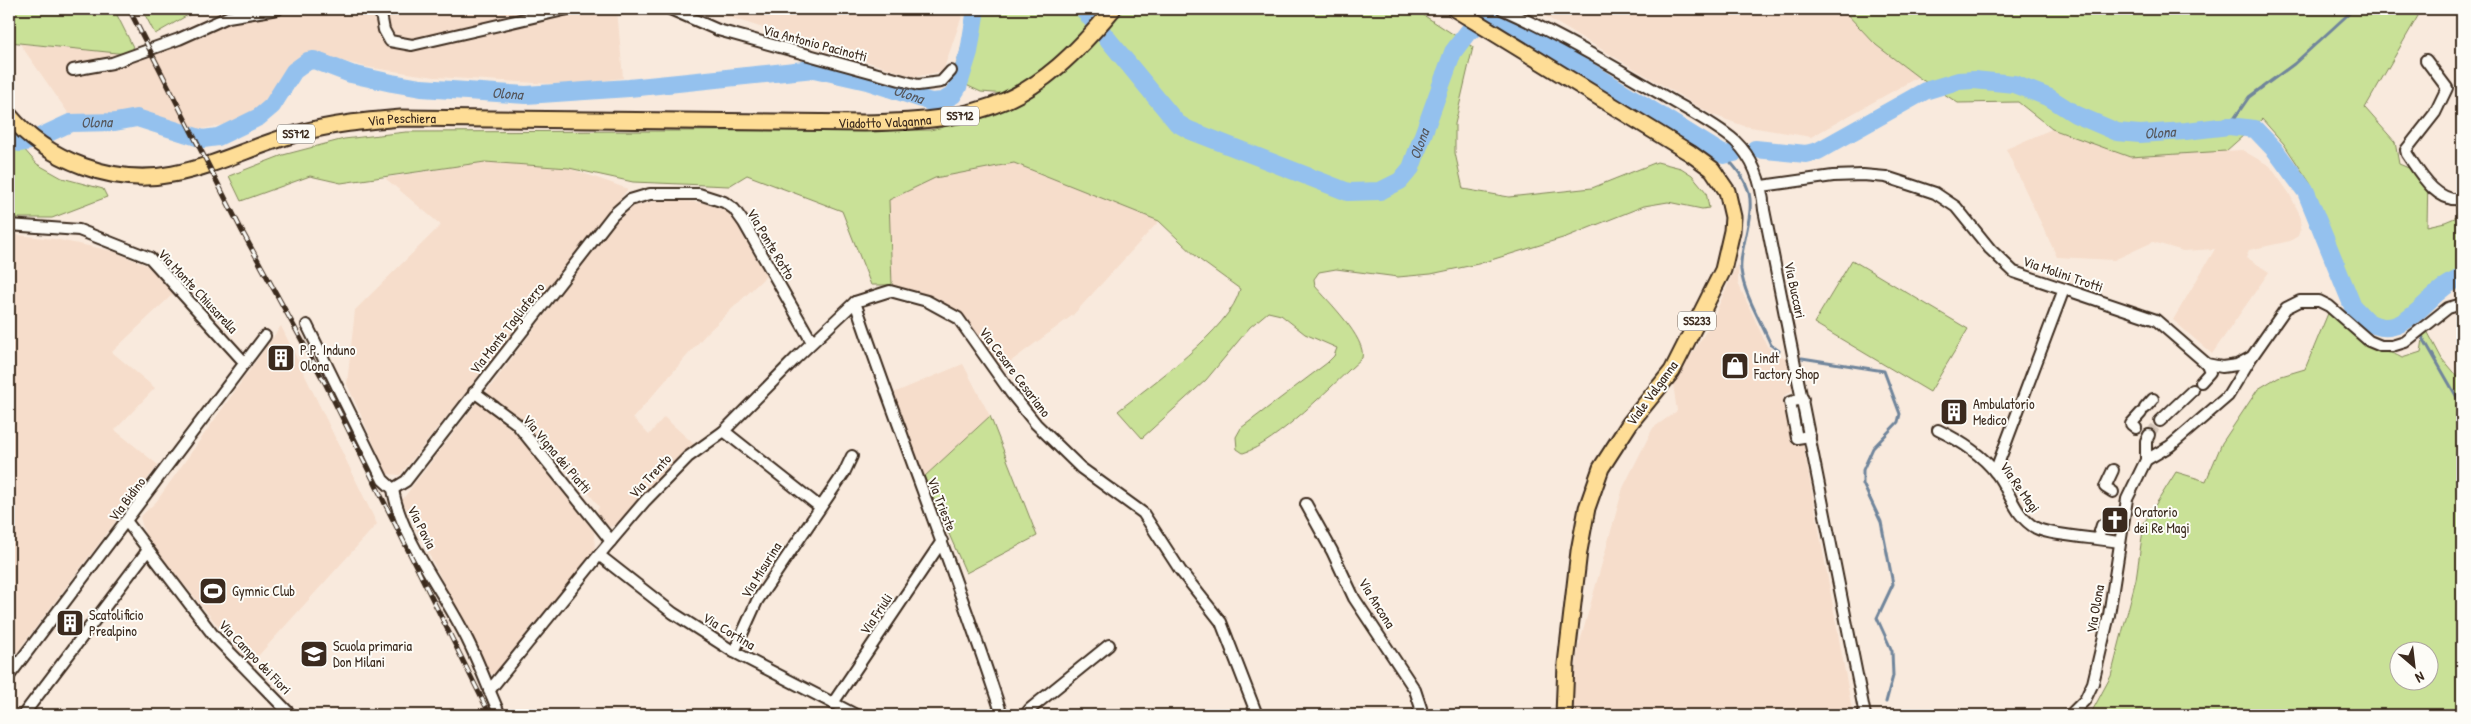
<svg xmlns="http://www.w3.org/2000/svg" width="2471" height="724" viewBox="0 0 2471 724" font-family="'Patrick Hand',sans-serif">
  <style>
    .built { fill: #f6ddcb }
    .green { fill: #c9e197; stroke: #82865a; fill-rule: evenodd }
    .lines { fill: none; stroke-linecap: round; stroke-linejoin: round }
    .stream { stroke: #70859b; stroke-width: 3 }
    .river { stroke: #94c1ee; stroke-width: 18 }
    .minor-tunnel { stroke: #d3c4b7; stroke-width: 10; stroke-dasharray: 10 5; stroke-linecap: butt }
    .minor-casing { stroke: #3b2a1e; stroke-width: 14 }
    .primary-casing { stroke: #3b2a1e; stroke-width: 19 }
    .minor { stroke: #fdfcf7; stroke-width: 10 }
    .primary { stroke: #fedd96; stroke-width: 15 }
    .rail-casing { stroke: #3b2a1e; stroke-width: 5 }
    .rail { stroke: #fdfcf7; stroke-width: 3; stroke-dasharray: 9; stroke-linecap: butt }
    .labels { text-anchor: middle; stroke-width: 4; stroke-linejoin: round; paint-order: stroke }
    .shield { fill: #fdfcf7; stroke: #75695f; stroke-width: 1 }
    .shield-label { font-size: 12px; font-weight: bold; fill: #3b2a1e }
    .street-label { font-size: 14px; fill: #3b2a1e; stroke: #fdfcf7 }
    .poi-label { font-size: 14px; fill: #3b2a1e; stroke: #fdfcf7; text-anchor: start }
    .water-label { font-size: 15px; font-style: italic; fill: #56575c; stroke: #fdfcf7 }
  </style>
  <rect width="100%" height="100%" fill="#f9eadd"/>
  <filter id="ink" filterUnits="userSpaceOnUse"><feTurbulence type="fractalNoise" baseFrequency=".02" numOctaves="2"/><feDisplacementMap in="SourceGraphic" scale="10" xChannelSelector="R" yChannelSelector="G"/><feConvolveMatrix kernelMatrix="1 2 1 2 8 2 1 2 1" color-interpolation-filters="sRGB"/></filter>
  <g filter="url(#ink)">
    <g class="built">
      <polygon points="276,9 617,9 623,78 571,85 435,77 366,67 317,55 291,66 263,104 239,122 201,129 137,114 71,117 20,44 127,54 228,18"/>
      <polygon points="697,9 962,9 962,16 943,71 915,77 735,19"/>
      <polygon points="1533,9 1842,9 1876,45 1918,77 1811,137 1744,126 1713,115"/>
      <polygon points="2052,129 2130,157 2242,150 2270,166 2289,193 2299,213 2301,227 2298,236 2290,241 2249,250 2246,257 2269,272 2212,354 2173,320 2215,249 2183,251 2153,242 2114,260 2057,257 2006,149"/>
      <polygon points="485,162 569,168 628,189 400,475 387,474 347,384 355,310 441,225 385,178"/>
      <polygon points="1014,163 1159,221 1073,315 1002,368 961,315 933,296 892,285 889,200 935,178"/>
      <polygon points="663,199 705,203 731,213 766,276 706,334 633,418 649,435 664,417 696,446 667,469 617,525 610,527 601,520 597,511 599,507 571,468 566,470 519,419 485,394 614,223 632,207"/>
      <polygon points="9,234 54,239 113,251 148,266 175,292 112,352 155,388 115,430 158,465 9,663"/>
      <polygon points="1738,262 1738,283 1767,346 1779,356 1789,359 1794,386 1790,392 1783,396 1792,444 1803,443 1853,715 1571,715 1578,649 1623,488 1653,428 1677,411 1673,384 1710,325"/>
      <polygon points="281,326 377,524 250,665 146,538 140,517 156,502"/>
      <polygon points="963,364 990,416 924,477 891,394"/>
      <polygon points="478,401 517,434 566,493 594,532 595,551 548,613 533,624 496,675 488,673 402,500"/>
    </g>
    <g class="green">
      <polygon points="9,9 114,9 135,51 127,54 9,42"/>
      <polygon points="142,9 213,9 188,15 155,34"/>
      <path d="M970,9H1414L1473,47L1455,124V153L1463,189L1509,197L1592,188L1657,162L1681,168L1692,175L1706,192L1709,208L1702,209L1668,202L1644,206L1566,237L1478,264L1431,274L1398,277L1336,269L1319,272L1314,279L1315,286C1327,300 1367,339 1362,358C1335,382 1276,444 1243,453L1237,449L1236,437L1241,428L1327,363L1334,356L1337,348L1305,334L1281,315L1268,312L1250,327L1206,380L1142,438L1118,411C1150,385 1231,329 1240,289L1200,260L1159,221L1014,163L935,178L889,200L892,285H871L842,211L747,175L729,186L633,182L569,168L485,162L341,183L310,176L241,201L229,176L283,155L344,139L406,132L930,130L991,116L1032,96L981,92L951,78L960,54Z"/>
      <path d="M1842,9H2422L2365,108L2395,142L2399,164L2428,176L2427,226L2445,222L2462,215V272C2420,284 2403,348 2358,304L2310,183L2284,144L2262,119L2226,151L2130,157L2052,129L2018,102L1958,103L1918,77L1876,45Z"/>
      <polygon points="9,132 37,164 62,178 103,189 107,197 52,218 9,218"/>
      <polygon points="1852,260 1968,329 1930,392 1814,323"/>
      <path d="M2329,311C2342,323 2358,343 2375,350C2385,354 2389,350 2402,358L2421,352L2425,327L2442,359L2462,383V715H2090L2111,676L2136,579L2144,523L2176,472L2206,481L2222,443L2258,389L2278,377L2305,369ZM2398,652H2428V682H2398Z"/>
      <polygon points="990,416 1037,536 966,573 924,477"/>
    </g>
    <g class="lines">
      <g class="stream">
        <polyline points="2229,126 2249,97 2294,64 2354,9"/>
        <path d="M1724,155C1754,187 1754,198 1745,239C1743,249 1740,259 1741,270C1744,295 1761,321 1771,345L1779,351"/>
        <polyline points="2410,319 2414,325"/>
        <polyline points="2423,338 2462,406"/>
        <polyline points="1802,358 1884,371 1900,414 1898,422 1873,448 1863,470 1863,484 1881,522 1893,584 1877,618 1892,651 1893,676 1886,702"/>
      </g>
      <g class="river">
        <path id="s1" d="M1083,9L1177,123L1189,130L1348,192L1380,191L1400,181L1411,168L1453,52L1468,32L1489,21L1516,26L1724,155L1734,153"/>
        <path id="s2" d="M9,140L20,143L31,141L70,123L115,122L137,118L203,139L218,137L259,117L272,106L294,71L308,61L314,60L351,74L392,83L421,88L526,95L629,88L814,69L867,81L931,102L943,101L953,95L958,87L969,52L976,9"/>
        <path id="s3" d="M1755,149L1806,154L1818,151L1925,91L1958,81L1974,80L2014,84L2050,98L2075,114L2117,132L2140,134L2186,131L2229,126L2255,129L2275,150L2306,192L2353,307C2358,311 2362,317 2367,321C2398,342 2422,304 2442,289C2448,284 2456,280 2462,277"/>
      </g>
      <polyline class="minor-tunnel" points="2149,435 2160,421"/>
      <defs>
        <g id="minor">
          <polyline points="380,9 384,30 390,41 412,45 568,9"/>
          <polyline points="670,9 718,30 918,85 941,82 951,71"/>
          <path d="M1502,9C1558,34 1611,65 1664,96C1687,110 1714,123 1735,141C1754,159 1762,184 1764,210L1865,715"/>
          <path d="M2426,60L2447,88L2435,113L2406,150L2407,154C2420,173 2436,203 2462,199"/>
          <polyline points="73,70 112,63 179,39 228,17 278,9"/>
          <polyline points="1762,186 1833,176 1863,175 1886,177 1914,186 1935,193 1956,207 1990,249 2014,272 2156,320 2207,364 2222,367 2237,365 2250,358"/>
          <polyline points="9,225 79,230 150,258 245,363"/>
          <path d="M855,302C902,441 957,576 1002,715"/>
          <path d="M307,325L383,480L393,489C401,540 446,594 468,641C480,665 489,691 500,715"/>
          <polyline points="2201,382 2210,372 2207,364"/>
          <polyline points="474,392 516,423 611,541"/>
          <polyline points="1803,399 1790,402 1797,438 1810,436"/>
          <polyline points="2145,408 2153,399"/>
          <polyline points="2160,421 2193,390"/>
          <polyline points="2136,428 2131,424 2141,413"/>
          <path d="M1938,430C1959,440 1981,454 1996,473C2010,491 2015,517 2036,528C2051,536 2100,538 2119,542"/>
          <polyline points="724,431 820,507"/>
          <polyline points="2146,460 2146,441 2149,435"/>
          <polyline points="2113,470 2105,487 2113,492"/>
          <polyline points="1995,472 2064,289"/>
          <polyline points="393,489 406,481 613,215 630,200 650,194 699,194 724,202 734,209 744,223 812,342"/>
          <polyline points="1306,504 1332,551 1354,598 1415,690 1421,708 1417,715"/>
          <polyline points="127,522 214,636 291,715"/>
          <polyline points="2098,538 2102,525"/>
          <polyline points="599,555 673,613 734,652 856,715"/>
          <polyline points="734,652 757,601 844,473 852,456"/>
          <polyline points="9,676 265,336"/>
          <polyline points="489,691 599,555 645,501 688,457 724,431 796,358 855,302 890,291 927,301 958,318 1011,393 1036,424 1081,468 1143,513 1180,570 1221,622 1257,715"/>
          <polyline points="833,703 942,541"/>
          <polyline points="23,715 148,550"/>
          <polyline points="1025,715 1030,709 1109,645"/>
          <polyline points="2070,715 2085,700 2093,683 2109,615 2127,499 2146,460 2170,446 2228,396 2251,358 2286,308 2300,301 2319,301 2329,306 2369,341 2381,346 2392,346 2405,342 2448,308 2462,304"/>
        </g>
        <g id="primary">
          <polyline points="1455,9 1690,153 1712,169 1727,191 1733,217 1732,231 1723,270 1672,371 1630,423 1601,468 1587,508 1579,551 1566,664 1564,715"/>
          <path id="s4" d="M9,115C47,161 115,186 173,174C216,166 255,145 296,134C331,124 365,121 401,118L864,123C986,121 1034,104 1113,9"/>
        </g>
      </defs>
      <use href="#minor" class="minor-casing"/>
      <use href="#primary" class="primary-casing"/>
      <use href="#minor" class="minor"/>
      <use href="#primary" class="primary"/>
      <defs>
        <polyline id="rail" points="129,9 242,231 325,383 490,715"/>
      </defs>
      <use href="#rail" class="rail-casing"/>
      <use href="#rail" class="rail"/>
    </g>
  </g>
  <defs>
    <symbol id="building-square" viewBox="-11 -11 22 22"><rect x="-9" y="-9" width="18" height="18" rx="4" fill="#3b2a1e" stroke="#fdfcf7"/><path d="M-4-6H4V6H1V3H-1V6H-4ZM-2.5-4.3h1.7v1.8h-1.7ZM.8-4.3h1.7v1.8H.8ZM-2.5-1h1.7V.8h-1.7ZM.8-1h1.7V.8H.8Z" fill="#fff"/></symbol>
    <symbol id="shop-square" viewBox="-11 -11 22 22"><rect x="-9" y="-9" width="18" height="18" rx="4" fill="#3b2a1e" stroke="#fdfcf7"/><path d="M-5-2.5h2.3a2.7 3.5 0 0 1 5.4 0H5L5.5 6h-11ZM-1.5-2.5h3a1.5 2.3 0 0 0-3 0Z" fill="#fff"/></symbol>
    <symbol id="church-square" viewBox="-11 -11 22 22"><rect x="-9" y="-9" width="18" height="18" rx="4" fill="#3b2a1e" stroke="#fdfcf7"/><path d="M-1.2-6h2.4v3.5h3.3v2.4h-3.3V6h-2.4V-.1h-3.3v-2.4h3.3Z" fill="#fff"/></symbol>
    <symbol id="stadium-square" viewBox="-11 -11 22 22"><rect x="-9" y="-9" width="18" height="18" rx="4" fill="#3b2a1e" stroke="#fdfcf7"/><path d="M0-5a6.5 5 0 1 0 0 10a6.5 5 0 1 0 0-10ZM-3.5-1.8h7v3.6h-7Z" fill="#fff"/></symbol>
    <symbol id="school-square" viewBox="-11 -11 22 22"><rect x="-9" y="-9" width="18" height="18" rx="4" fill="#3b2a1e" stroke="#fdfcf7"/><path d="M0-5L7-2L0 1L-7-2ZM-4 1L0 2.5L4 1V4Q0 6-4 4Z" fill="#fff"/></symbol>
  </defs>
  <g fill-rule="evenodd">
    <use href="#building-square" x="265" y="342" width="32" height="32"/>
    <use href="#shop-square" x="1719" y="350" width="32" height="32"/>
    <use href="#building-square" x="1938" y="396" width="32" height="32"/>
    <use href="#church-square" x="2099" y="504" width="32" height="32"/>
    <use href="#stadium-square" x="197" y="575" width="32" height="32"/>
    <use href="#building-square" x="54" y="607" width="32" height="32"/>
    <use href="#school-square" x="298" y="638" width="32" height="32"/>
  </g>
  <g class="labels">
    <g class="shield">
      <rect x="941" y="106.5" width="38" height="19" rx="4"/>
      <rect x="277" y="124.5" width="38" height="19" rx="4"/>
      <rect x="1678" y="311.5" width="38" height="19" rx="4"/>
    </g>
    <g class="shield-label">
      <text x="960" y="120">SS712</text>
      <text x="296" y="138">SS712</text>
      <text x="1697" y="325">SS233</text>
    </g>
    <g class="street-label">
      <text transform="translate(815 43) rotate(15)" y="5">Via Antonio Pacinotti</text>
      <text dy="5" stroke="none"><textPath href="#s4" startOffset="419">Via Peschiera</textPath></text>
      <text dy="5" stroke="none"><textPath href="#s4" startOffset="902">Viadotto Valganna</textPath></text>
      <text transform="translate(771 244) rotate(59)" y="5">Via Ponte Rotto</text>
      <text transform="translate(2063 274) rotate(19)" y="5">Via Molini Trotti</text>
      <text transform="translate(1795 290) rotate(78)" y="5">Via Buccari</text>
      <text transform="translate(198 291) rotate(47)" y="5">Via Monte Chiusarella</text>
      <text transform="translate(507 328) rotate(-52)" y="5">Via Monte Tagliaferro</text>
      <text transform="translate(1015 372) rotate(53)" y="5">Via Cesare Cesariano</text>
      <text transform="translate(1652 393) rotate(-54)" y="5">Viale Valganna</text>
      <text transform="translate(557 454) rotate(50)" y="5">Via Vigna dei Piatti</text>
      <text transform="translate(650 476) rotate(-47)" y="5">Via Trento</text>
      <text transform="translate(2020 487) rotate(55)" y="5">Via Re Magi</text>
      <text transform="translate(127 499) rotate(-53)" y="5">Via Bidino</text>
      <text transform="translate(942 504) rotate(69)" y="5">Via Trieste</text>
      <text transform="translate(422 527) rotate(63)" y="5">Via Pavia</text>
      <text transform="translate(761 570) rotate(-58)" y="5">Via Misurina</text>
      <text transform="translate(1377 603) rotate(58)" y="5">Via Ancona</text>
      <text transform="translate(2095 609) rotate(-80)" y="5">Via Olona</text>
      <text transform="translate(876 614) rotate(-56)" y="5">Via Friuli</text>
      <text transform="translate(729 631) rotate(31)" y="5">Via Cortina</text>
      <text transform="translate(255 657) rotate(46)" y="5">Via Campo dei Fiori</text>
    </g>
    <g class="poi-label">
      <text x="300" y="355">P.P. Induno<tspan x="300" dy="16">Olona</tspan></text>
      <text x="1754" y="363">Lindt<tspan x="1754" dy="16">Factory Shop</tspan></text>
      <text x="1973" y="409">Ambulatorio<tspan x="1973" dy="16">Medico</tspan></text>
      <text x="2134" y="517">Oratorio<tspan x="2134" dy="16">dei Re Magi</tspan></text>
      <text x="232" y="596">Gymnic Club</text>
      <text x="89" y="620">Scatolificio<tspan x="89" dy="16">Prealpino</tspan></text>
      <text x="333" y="651">Scuola primaria<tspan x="333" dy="16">Don Milani</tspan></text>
    </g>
    <g class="water-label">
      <text dy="5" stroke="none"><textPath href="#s2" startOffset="542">Olona</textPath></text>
      <text dy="5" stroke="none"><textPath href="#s2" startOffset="948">Olona</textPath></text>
      <text dy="5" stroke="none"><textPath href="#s2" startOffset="92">Olona</textPath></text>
      <text dy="5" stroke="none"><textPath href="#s3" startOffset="434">Olona</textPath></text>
      <text dy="5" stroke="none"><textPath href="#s1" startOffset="429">Olona</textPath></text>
    </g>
  </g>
  <rect width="2471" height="724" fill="none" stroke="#fdfcf7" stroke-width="30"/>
  <rect x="15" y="15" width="2441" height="694" fill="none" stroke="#3b2a1e" stroke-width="2" filter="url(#ink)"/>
  <g transform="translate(2414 666) rotate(152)"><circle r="24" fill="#fdfcf7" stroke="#afa8a0"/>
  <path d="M0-4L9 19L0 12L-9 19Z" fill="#3b2a1e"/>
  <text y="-8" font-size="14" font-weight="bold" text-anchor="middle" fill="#3b2a1e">N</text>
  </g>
</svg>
